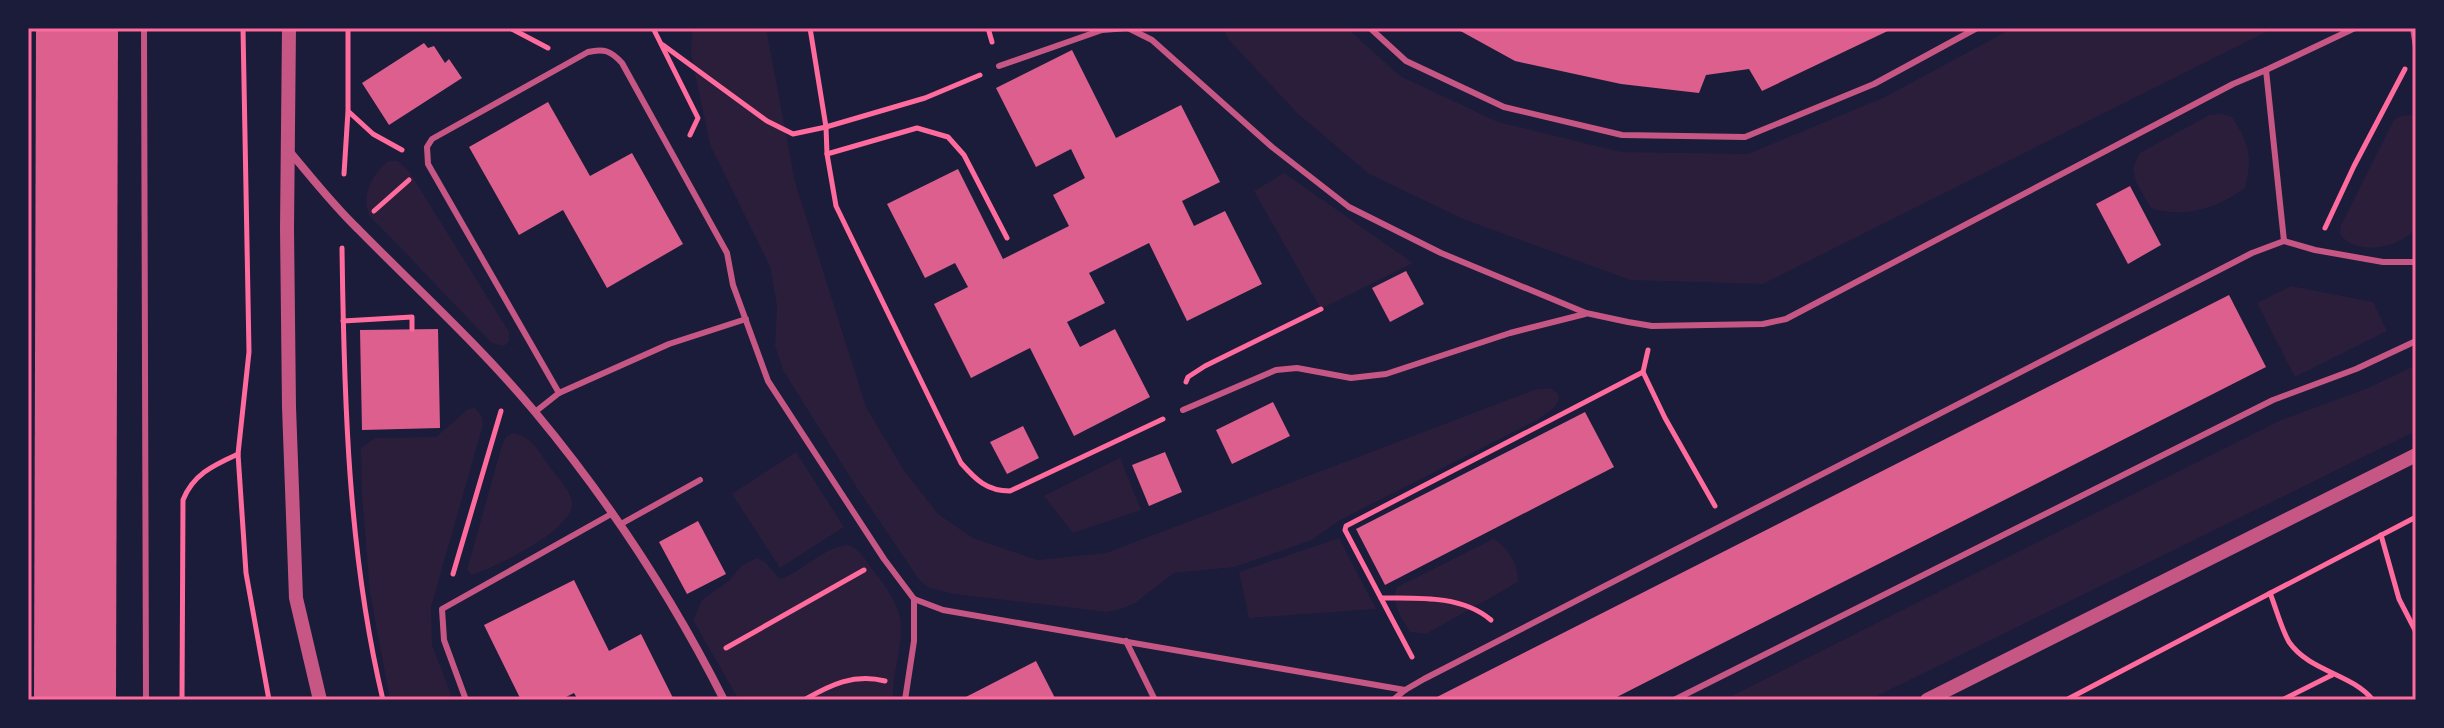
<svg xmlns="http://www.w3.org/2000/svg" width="2444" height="728" viewBox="0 0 2444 728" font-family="Lato,sans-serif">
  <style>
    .green { fill: #2a1e3b }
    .building { fill: #dd5f8e }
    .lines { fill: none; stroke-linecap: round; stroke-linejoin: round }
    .path { stroke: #ff6b9d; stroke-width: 5 }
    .service { stroke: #c65784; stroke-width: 6 }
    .minor { stroke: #c65784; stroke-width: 8 }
    .tertiary { stroke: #c65784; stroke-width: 14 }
    .neatline { fill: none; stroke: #ff6b9d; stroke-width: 3 }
  </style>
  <rect width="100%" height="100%" fill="#1b1b3a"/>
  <g class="green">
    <polygon points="692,28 766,28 795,182 866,407 903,469 938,514 973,538 1037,560 1106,553 1534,390 1551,388 1558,394 1559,399 1555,407 1537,420 1340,520 1312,540 1235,567 1174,573 1135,603 1121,609 1107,612 954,594 929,588 920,581 857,488 784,372 775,346 777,306 770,266 710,145 691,54"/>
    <polygon points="1223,28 1347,28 1400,76 1498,122 1621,152 1748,154 1885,97 2013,28 2274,28 1763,284 1630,280 1463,219 1369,174 1297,113 1229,40"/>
    <path d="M2222,114L2232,117C2249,145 2253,155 2245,188C2217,208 2185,219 2151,208L2136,182L2133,168L2140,153L2209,115Z"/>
    <path d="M2411,115L2416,116V228C2400,248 2356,257 2340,234L2341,225L2394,120L2401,116Z"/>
    <path d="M388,161H398L410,173L509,332V341L504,346L492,343L369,215C361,194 372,175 388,161Z"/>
    <polygon points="1284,173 1413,263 1321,309 1254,191"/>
    <polygon points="2291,286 2373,302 2387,331 2295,377 2257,303"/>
    <polygon points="2416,365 2416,431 1869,700 1723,700 2281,420 2368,388"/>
    <polygon points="475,408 482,417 483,425 431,607 432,645 453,700 390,700 370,593 362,495 361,448 375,438 436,437 468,409"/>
    <path d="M512,433C530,435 538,450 548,464C555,475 569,488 572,501C577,529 495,567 472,575L467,570L502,445L506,437Z"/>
    <polygon points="796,452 844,527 780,568 732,494"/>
    <polygon points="1120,458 1141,510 1073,533 1044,496"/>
    <polygon points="1339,538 1376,609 1249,618 1239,572"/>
    <path d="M1493,539C1508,546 1519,566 1518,582L1426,634L1410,632C1402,617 1390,604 1397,587Z"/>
    <path d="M847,545C860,548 865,560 873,570C880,580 889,590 894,601C911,632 891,668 893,700H739L693,620L702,600L730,580L742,565L757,558L765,562L780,579C804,571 822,548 847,545Z"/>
  </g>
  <g class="building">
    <polygon points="36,28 118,28 116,700 34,700"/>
    <polygon points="1455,28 1894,28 1762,91 1749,69 1706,75 1699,93 1621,84 1515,61"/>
    <polygon points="424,43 428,48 434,46 445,63 449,59 462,78 389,125 362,83"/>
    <polygon points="1072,50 1116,138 1181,105 1220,182 1182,201 1194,226 1225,211 1262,284 1187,321 1149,243 1089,273 1105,303 1067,322 1080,347 1115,329 1150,397 1074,436 1030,348 971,378 934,304 968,287 955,263 925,278 887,204 958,169 1003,259 1069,226 1053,195 1085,178 1071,149 1036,167 996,88"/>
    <polygon points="548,102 590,176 632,153 683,244 607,288 563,210 519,235 469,147"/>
    <polygon points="2130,186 2161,245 2128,264 2096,204"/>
    <polygon points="1406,271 1424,304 1390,322 1372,288"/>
    <polygon points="2229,295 2266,367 1611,700 1431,700"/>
    <polygon points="438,329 440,428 362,430 360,330"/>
    <polygon points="1273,402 1290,436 1232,464 1216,430"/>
    <polygon points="1585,412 1614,467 1385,585 1356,529"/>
    <polygon points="1023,426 1039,458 1007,474 990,442"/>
    <polygon points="1165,452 1182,492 1149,506 1132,465"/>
    <polygon points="698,521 726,574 687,594 659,542"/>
    <polygon points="574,580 609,651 641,634 674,700 578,700 574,693 560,700 521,700 484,625"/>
    <polygon points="1036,661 1056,700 960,700"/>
  </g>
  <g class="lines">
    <g class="path">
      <polyline points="243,28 249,352 238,454 246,573 269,700"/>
      <polyline points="510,28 548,48"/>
      <polyline points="653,28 698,118 690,135"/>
      <polyline points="810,28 826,127 925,98 980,75"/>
      <polyline points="988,28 992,42"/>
      <path d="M663,45L767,121L793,134L826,127L827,154L836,206L961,463C976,480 987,491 1010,491L1163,419"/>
      <polyline points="349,112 373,134 402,150"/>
      <polyline points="827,154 917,128 948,137 964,155 1007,238"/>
      <polyline points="344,174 348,111 348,28"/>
      <polyline points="374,211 409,180"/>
      <polyline points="2325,228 2354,166 2405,69"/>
      <path d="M342,248C344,399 348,553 383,700"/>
      <polyline points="343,321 412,317 412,329"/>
      <polyline points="1648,350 1643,372 1665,418 1715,506"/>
      <polyline points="1186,382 1188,377 1205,366 1321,309"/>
      <polyline points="2381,535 2399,599 2416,632"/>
      <polyline points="453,574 501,411"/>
      <path d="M2270,593C2276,608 2281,628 2289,642C2310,672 2351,673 2373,700"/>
      <path d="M1381,598C1417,598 1462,595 1491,620"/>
      <polyline points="726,648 864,570"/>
      <polyline points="1412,657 1345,530 1346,526 1643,372"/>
      <path d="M182,700L183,500C193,474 214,465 238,454"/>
      <path d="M804,700C830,685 854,673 885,681"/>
      <polyline points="2066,700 2416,517"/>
      <polyline points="2282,700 2332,675"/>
    </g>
    <g class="service">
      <polyline points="144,28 146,700"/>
      <polyline points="1370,28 1406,61 1504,107 1622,135 1745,137 1874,84 1977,28"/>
      <polyline points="2413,28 2416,47"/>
      <polyline points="999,66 1102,30 1128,28 1152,40 1272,147 1349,207 1441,253 1586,313 1628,322 1652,326 1763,324 1786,319 2233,84 2266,70 2284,241"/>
      <polyline points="2266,70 2355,28"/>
      <path d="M746,319L669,344L559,393L428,164L427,147L432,139L588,52C604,48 611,51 622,63L727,253L733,285L768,381L884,559L914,599L943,610L1405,690"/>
      <polyline points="1183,410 1276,370 1297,368 1351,378 1386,374 1510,333 1585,314"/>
      <polyline points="535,412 559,393"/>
      <polyline points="621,524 700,480"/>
      <polyline points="1126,641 1155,700"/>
      <polyline points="466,700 444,640 442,609 613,513"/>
      <polyline points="905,700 914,641 914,599"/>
      <polyline points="1393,700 1405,690 1424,679 2252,253 2284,241 2315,250 2383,262 2416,262"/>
      <polyline points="1674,700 2273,400 2356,369 2416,341"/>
    </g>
    <path class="minor" d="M290,152C312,178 333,205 358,229C417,289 481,347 535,412C609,501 672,597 724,700"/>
    <g class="tertiary">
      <polyline points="289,28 287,228 289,407 296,598 320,700"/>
      <polyline points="1927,700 2416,455"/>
    </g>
  </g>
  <rect width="2444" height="728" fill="none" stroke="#1b1b3a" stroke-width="60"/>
  <rect x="30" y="30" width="2384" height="668" class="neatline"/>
</svg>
